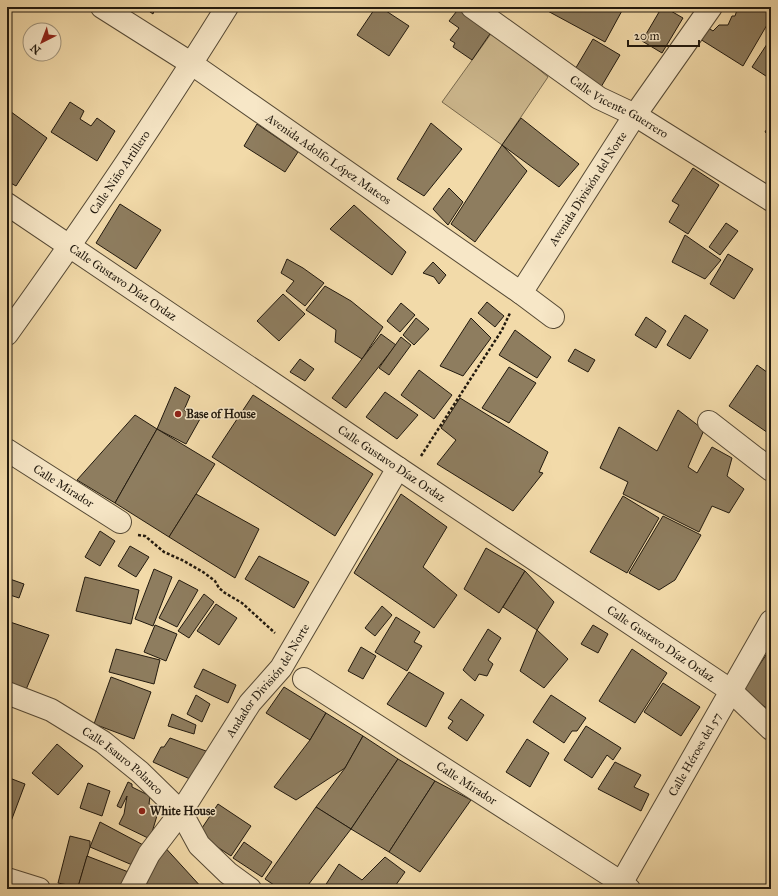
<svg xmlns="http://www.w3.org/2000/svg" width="778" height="896" viewBox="0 0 778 896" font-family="'IM FELL Great Primer',serif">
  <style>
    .green { fill: #ceb98f; stroke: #78694e }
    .building { fill: #8e7d5f; stroke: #21190e }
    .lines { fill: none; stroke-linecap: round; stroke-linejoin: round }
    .minor-casing { stroke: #554935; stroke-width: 24 }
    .path { stroke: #21190e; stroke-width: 2.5; stroke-dasharray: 3 2; stroke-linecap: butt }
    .minor { stroke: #f7e7c7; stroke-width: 22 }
    .poi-dot { fill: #8f2418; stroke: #f7e7c7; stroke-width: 1.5 }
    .labels { text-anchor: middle; stroke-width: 3; stroke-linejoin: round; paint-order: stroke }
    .street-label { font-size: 12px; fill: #21190e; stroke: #f7e7c7 }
    .poi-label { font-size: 12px; font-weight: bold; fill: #21190e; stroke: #f7e7c7; text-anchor: start }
  </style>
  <rect width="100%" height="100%" fill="#f2daa9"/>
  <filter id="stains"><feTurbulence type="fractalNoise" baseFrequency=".005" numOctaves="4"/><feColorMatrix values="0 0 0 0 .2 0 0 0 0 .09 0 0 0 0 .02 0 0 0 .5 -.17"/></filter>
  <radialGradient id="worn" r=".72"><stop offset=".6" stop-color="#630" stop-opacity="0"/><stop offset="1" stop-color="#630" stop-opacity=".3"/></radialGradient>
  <polygon class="green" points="493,31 548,77 502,145 442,102"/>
  <g class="building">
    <polygon points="143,7 155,7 153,14"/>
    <polygon points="376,7 380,7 409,26 389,56 357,35"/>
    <polygon points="460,7 466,7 494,28 472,60 453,47 455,43 450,40 459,28 449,21"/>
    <polygon points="518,7 527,7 525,11"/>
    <polygon points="545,7 624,7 605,42 544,9"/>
    <polygon points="662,7 664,7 683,18 662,53 642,41"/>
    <polygon points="751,7 757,10 765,7 768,7 771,14 771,18 743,66 700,39 707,27 713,31 719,25 728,25 732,16 735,16 737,10"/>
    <polygon points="771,38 771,75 769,78 752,67"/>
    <polygon points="593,39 620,55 601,87 574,71"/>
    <polygon points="70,102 84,111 80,119 91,126 97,118 115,131 97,161 51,132"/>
    <polygon points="7,109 47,138 16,186 7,181"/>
    <polygon points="521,118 579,164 559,187 502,145"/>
    <polygon points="771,122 771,136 765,132"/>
    <polygon points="431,123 462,149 424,196 397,179"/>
    <polygon points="257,124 298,152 285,172 244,146"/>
    <polygon points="502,145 527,171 475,242 451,224"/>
    <polygon points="693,168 719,185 688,234 669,222 679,205 672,201"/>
    <polygon points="449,188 463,202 448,225 433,209"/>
    <polygon points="120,204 161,230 136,269 96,243"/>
    <polygon points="354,205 406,252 392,275 330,229"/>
    <polygon points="726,223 738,231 720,255 709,247"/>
    <polygon points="685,235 721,260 705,279 672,262"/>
    <polygon points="728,254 753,269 734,299 710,284"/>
    <polygon points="287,259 303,268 324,283 305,306 286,291 294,281 281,273"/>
    <polygon points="433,262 446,275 439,284 434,277 423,273"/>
    <polygon points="325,286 351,301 383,327 362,359 335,342 336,330 306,310"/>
    <polygon points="283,294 305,314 279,341 257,321"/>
    <polygon points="487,302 504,316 495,327 478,313"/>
    <polygon points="401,303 415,315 400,332 387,321"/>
    <polygon points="685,315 708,330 690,359 667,345"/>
    <polygon points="646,317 666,331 656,348 635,335"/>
    <polygon points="416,318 429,329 414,345 403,335"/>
    <polygon points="471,318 491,338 463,376 440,366"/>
    <polygon points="515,330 551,357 537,378 499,355"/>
    <polygon points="381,334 396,345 346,408 332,398"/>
    <polygon points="401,337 411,345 389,375 379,368"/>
    <polygon points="575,349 595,360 588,372 568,361"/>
    <polygon points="300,359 314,369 305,381 290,372"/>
    <polygon points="757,365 771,375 771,435 729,406"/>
    <polygon points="509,367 536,383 509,423 482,408"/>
    <polygon points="419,370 452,395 434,419 401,395"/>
    <polygon points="175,387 190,396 184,410 200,419 186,444 157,429"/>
    <polygon points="385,392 418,415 397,439 366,417"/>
    <polygon points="253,395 373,474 335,536 212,457"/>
    <polygon points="460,398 548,452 539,472 543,473 513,511 437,464 456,440 441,428"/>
    <polygon points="678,410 704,430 688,467 697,473 712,447 732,458 727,476 744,489 729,513 712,506 699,532 623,494 628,482 600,468 619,427 657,451"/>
    <polygon points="135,415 157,429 115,503 77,480"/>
    <polygon points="157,429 215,464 169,537 115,503"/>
    <polygon points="196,494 259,529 235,578 169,537"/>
    <polygon points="401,494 447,527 423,567 457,595 434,628 354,573"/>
    <polygon points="623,496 659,518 627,573 590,552"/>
    <polygon points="663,516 701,535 675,580 659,590 629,573"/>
    <polygon points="100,531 115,541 100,566 85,557"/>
    <polygon points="130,546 149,557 136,577 118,566"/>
    <polygon points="486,548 525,571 499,613 464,589"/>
    <polygon points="259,556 309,582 294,608 245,579"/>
    <polygon points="154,569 172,577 153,626 135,619"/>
    <polygon points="525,571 554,602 537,630 503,607"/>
    <polygon points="85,577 139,590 131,624 76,611"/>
    <polygon points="7,578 24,584 19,598 7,594"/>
    <polygon points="179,580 198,590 177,627 159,618"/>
    <polygon points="204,594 214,602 189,638 178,631"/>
    <polygon points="216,604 237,618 219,645 197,631"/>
    <polygon points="382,606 392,615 375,636 365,628"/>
    <polygon points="396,617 420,632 414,642 422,646 407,671 375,652"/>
    <polygon points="10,622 49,635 25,692 7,683 7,629"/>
    <polygon points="155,625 177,634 166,661 144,652"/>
    <polygon points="593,625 608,634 598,653 581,644"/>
    <polygon points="488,629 501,638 488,660 493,664 487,676 479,674 475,681 463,670"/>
    <polygon points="537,630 568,659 544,688 520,671"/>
    <polygon points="361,647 376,656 363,679 348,671"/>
    <polygon points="116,649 160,660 154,684 109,672"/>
    <polygon points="632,649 667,673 635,723 599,701"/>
    <polygon points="770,649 771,650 771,711 742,691"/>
    <polygon points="203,669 236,685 228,703 194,687"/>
    <polygon points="409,672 444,693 426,727 387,704"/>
    <polygon points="111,677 151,692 134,739 94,724"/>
    <polygon points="663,683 700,707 681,736 644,712"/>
    <polygon points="284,687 326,713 310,740 266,713"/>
    <polygon points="196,695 210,704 202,722 187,714"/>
    <polygon points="551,695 586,718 577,731 572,731 564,743 533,722"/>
    <polygon points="461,699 484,715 467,741 448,728 453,721 448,718"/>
    <polygon points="326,713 363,736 345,768 296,800 274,787 310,740"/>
    <polygon points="172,714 196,725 194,734 168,726"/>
    <polygon points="586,726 621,748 613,760 607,755 592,778 564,760"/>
    <polygon points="363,736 398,759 351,829 316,807 345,768"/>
    <polygon points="170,738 206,751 192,780 153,762 161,747 164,747"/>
    <polygon points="527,739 549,753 530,787 506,772"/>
    <polygon points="57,744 83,766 58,795 32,773"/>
    <polygon points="398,759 435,781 389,852 351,829"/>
    <polygon points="615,762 641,775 634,787 649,794 641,811 598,789"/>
    <polygon points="7,777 25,784 7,832"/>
    <polygon points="435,781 471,800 420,872 389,852"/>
    <polygon points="128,782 132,784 132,787 150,796 149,804 159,809 150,839 119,824 124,814 127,796 121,808 117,806"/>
    <polygon points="88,783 110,791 102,816 80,808"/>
    <polygon points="218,804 251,826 231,856 198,834"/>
    <polygon points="316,807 351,829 305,889 280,889 265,879"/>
    <polygon points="100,822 147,847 137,867 90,847"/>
    <polygon points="70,836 90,841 90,847 78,887 58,883"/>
    <polygon points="244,842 272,862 262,877 233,858"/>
    <polygon points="161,843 203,889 137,889"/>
    <polygon points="87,856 131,873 126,889 84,889 78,887"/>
    <polygon points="385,857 405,872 393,889 323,889 339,864 362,880"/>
  </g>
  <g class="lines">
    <defs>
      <g id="minor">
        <path id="s1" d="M102,7L192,64L521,293L553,317"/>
        <path id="s2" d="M472,7L599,98L635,115L771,200"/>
        <path id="s3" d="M7,204L398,468L730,690L771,729"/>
        <path id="s4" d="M521,293L635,115L711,7"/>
        <path id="s5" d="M7,334C84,227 158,118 227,7"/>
        <polyline points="709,422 771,470"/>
        <path id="s6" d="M7,450L120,522"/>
        <path id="s7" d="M304,679L622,883L629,889"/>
        <path id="s8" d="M7,693L51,710L103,742L140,772L181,812L199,845L228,873L250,889"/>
        <polyline points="7,879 39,889"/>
        <path id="s9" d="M131,889L149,854L181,812L250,703L281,668L398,468"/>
        <path id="s10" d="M618,889L771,621"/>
      </g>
    </defs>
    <use href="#minor" class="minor-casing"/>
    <g class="path">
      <polyline points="421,456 502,330 510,313"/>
      <polyline points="138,535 145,536 164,552 182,560 203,572 215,581 219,588 225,593 242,603 275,633"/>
    </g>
    <use href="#minor" class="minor"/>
  </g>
  <g class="poi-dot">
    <circle cx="178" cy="414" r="4"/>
    <circle cx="142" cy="811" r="4"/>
  </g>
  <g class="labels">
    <g class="street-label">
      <text dy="4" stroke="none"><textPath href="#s2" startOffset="178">Calle Vicente Guerrero</textPath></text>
      <text dy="4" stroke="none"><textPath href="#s1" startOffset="273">Avenida Adolfo López Mateos</textPath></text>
      <text dy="4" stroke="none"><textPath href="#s5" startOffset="197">Calle Niño Artillero</textPath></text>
      <text dy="4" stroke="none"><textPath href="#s4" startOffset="124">Avenida División del Norte</textPath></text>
      <text dy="4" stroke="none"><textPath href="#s3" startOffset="140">Calle Gustavo Díaz Ordaz</textPath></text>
      <text dy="4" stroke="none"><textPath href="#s3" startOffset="464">Calle Gustavo Díaz Ordaz</textPath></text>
      <text dy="4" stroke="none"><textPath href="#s6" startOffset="67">Calle Mirador</textPath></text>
      <text dy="4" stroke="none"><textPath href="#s3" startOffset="788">Calle Gustavo Díaz Ordaz</textPath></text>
      <text dy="4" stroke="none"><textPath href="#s9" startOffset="250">Andador División del Norte</textPath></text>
      <text dy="4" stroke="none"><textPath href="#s10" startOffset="155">Calle Héroes del 57</textPath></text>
      <text dy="4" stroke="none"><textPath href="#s8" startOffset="135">Calle Isauro Polanco</textPath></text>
      <text dy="4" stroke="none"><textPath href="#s7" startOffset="193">Calle Mirador</textPath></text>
    </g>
    <g class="poi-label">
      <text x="186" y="418">Base of House</text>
      <text x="150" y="815">White House</text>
    </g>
  </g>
  <rect width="778" height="896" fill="none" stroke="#f2daa9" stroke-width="24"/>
  <rect x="8" y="8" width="762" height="880" fill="none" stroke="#21190e" stroke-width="2"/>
  <rect x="12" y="12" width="754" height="872" fill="none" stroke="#21190e"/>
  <g transform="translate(42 42) rotate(222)"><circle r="19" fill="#f7e7c7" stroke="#a1957d"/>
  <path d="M0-3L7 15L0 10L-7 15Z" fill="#8f2418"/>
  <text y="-6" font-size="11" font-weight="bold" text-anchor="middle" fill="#21190e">N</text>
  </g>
  <path d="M628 40v6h71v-6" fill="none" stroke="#21190e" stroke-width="2"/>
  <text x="634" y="40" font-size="12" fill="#21190e" stroke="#f7e7c7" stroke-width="3" paint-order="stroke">20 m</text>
  <rect width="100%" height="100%" filter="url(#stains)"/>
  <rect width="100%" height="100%" fill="url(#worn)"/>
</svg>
